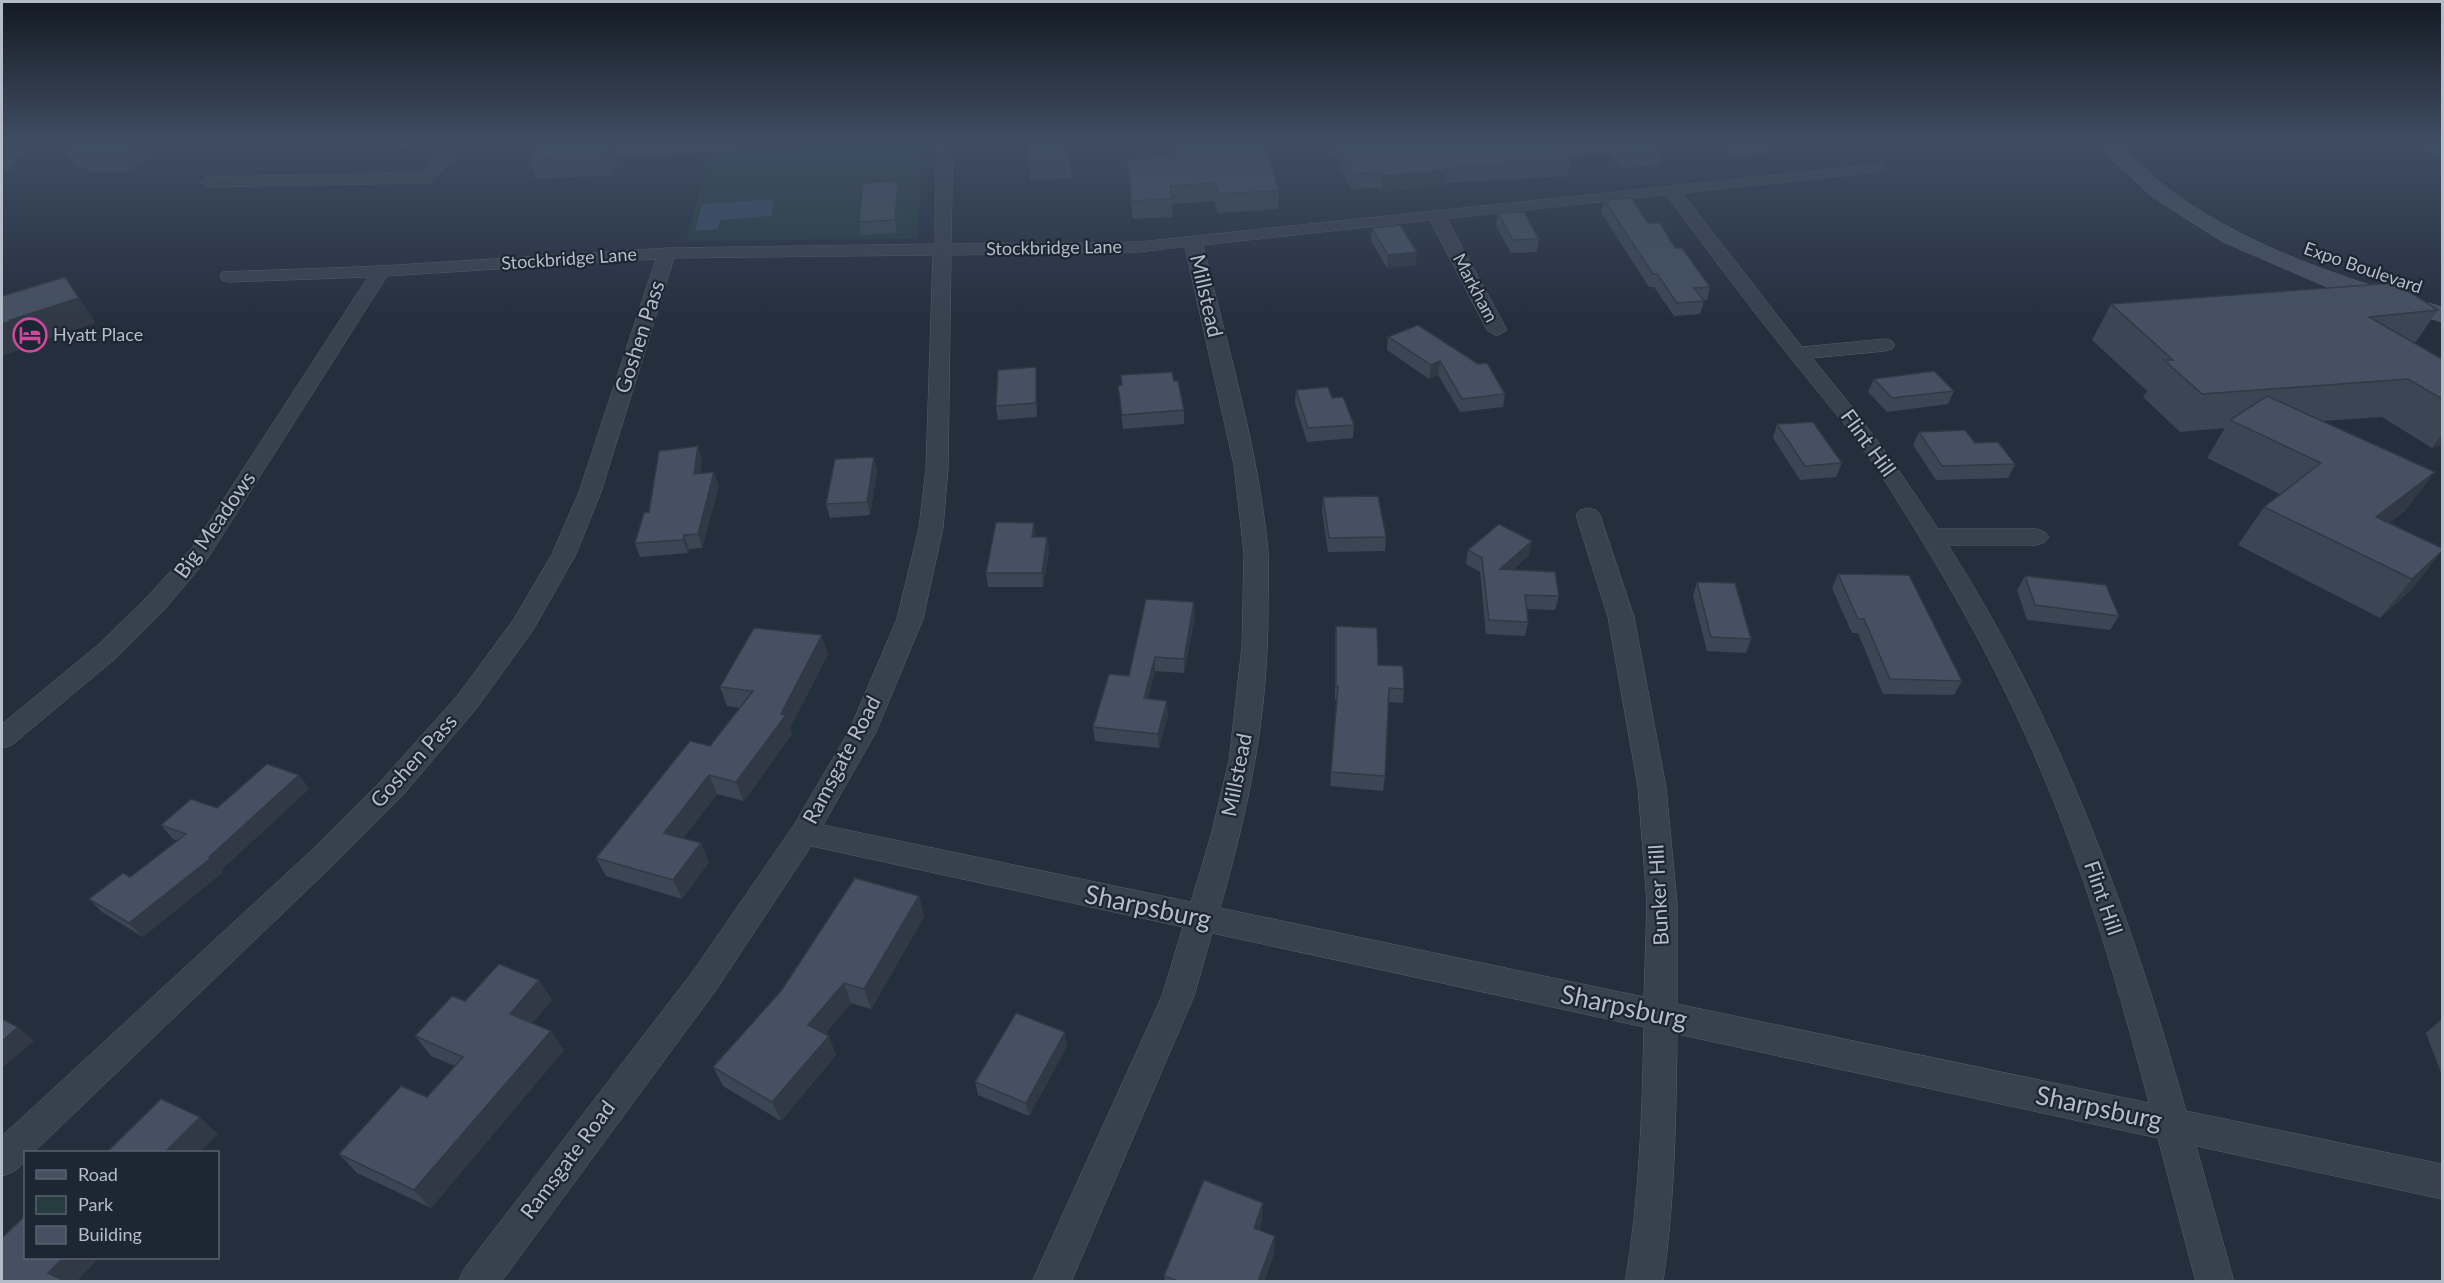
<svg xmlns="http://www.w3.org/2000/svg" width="2444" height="1283" viewBox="0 0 2444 1283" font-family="Lato,sans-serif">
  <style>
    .green { fill: #263c3f }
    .water { fill: #394c67 }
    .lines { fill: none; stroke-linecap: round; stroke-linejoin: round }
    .street-casing { stroke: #565f6c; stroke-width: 1 }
    .secondary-casing { stroke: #565f6c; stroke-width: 1 }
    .street { fill: #38414e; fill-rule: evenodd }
    .secondary { fill: #465061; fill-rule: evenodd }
    .wall { fill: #3b4654 }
    .shaded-wall { fill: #303945 }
    .building { fill: #455162; stroke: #303945; stroke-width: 1.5 }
    .labels { text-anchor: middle; stroke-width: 4.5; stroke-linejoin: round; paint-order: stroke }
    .far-street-label { font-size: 18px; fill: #b4bcc9; stroke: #1d2633 }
    .far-poi-label { font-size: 18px; fill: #b4bcc9; stroke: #1d2633; text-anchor: start }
    .street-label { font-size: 21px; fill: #b4bcc9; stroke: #1d2633 }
    .near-street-label { font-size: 26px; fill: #b4bcc9; stroke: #1d2633 }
  </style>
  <rect width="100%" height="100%" fill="#242f3e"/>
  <polygon class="green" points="922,142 918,239 686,241 710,155"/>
  <polygon class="water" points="774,199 771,216 720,220 718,229 695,231 702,204"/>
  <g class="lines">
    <defs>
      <g id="street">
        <polygon points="19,141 37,141 19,156 8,170 2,172 2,157"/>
        <polygon points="449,141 466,141 432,182 426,183 208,187 200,182 208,177 421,173"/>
        <path d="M937,141H953L951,244L1138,242L1882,164L1884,167L1876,172L1682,193L1802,347L1885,339L1892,341L1895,345L1892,349L1885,351L1812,358C1858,412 1899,469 1938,529H2037L2045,532L2049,537L2045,542L2037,545H1948C2059,719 2130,912 2186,1111L2442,1164V1199L2196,1146L2234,1282H2196L2158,1138L1677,1034C1676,1116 1675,1200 1663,1282H1625C1640,1198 1642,1111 1644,1027L1212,933L1194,996L1071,1282H1032L1162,996L1183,927L811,846L716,990L501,1282H458L464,1269L694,970L794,825L849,731L897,619L919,528L926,469L933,255L674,258L601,492L576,554L533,630L476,709L402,796L332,866L34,1152H26V1161L15,1171L2,1176V1136L312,850L382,780L458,695L514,619L552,554L579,492L656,259L387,276L208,558L164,610L116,658L12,745L2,748V724L98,645L146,598L192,548L368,277L229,282L222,280L220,276L222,272L381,266L667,248L934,244ZM1666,195C1707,249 1747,304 1790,357C1820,395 1852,431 1879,472C1942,569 1999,669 2043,775C2088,881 2120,992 2149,1103L1677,1004V903L1666,787L1634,617L1600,515L1596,510L1588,508L1580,510L1576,515L1608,617L1638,787L1647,903L1644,997L1220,908C1249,807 1268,716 1268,610C1268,590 1269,570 1268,551C1258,447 1227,346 1203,245L1430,220L1487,330L1497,336L1507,330L1447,219ZM1185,247L1234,465L1244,553L1242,647L1229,761L1210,839L1191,902L823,825L876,732L923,619L943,528L948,469L951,255L1138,252Z"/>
      </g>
      <path id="secondary" d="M2093,141H2116C2135,158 2153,178 2174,193C2253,250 2350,280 2442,307V322L2327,287L2223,242L2152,197Z"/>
    </defs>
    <use href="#street" class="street-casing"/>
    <use href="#secondary" class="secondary-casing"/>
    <use href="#street" class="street"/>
    <use href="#secondary" class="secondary"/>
  </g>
  <g class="wall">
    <polygon points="78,141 171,141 130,172 88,171 86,168 76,168 65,150"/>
    <polygon points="242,141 416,141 409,148 246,150"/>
    <polygon points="538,141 847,141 847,143 797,145 796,148 620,157 612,175 536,179 529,159"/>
    <polygon points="1027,141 1070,162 1072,178 1030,181"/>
    <polygon points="1169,141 1263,141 1279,191 1278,209 1218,213 1214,201 1172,204 1173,217 1133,219 1128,177 1127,159 1172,157"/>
    <polygon points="1327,141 1654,141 1661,150 1658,165 1620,168 1610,155 1604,153 1569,156 1571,160 1568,176 1446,183 1445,186 1381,192 1379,188 1350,189 1337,157 1333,157"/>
    <polygon points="1718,141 1776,141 1773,153 1732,156"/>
    <polygon points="2389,141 2442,141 2442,157"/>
    <polygon points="900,193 897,233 861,235 859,222"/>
    <polygon points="1604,200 1648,223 1675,248 1710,287 1707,300 1703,300 1704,301 1700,314 1674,316 1654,287 1649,287 1601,212"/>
    <polygon points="1498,213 1539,239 1537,252 1511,253 1496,226"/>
    <polygon points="1372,228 1416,265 1387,268 1371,241"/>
    <polygon points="2111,304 2438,310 2415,343 2442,359 2442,445 2432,448 2382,417 2322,421 2406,510 2389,523 2442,548 2413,588 2380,618 2238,545 2264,507 2280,494 2207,458 2225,428 2180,432 2143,397 2147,391 2092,340"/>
    <polygon points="1418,325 1505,394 1503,407 1460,412 1438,375 1429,379 1387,350 1388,337"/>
    <polygon points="1036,367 1037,381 1037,417 998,420 996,406"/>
    <polygon points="1121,375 1174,381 1184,410 1184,424 1123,429 1118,386 1121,385"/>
    <polygon points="1874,379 1954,391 1948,404 1887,412 1868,392"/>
    <polygon points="1296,390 1332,398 1354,425 1353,438 1307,442 1295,403"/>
    <polygon points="1777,424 1842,463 1836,477 1800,480 1773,438"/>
    <polygon points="1919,432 2015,464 2008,478 1936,480 1913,445"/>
    <polygon points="874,457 877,471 870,515 830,518 826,504"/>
    <polygon points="702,460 700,474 719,485 702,548 689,549 688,553 640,557 635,543 649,512"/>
    <polygon points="1323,497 1386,537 1385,551 1328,552 1322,511"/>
    <polygon points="1036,537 1047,537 1049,551 1043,587 988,587 986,573"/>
    <polygon points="1468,550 1529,555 1513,570 1559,596 1555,610 1527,609 1528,622 1525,636 1486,634 1480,572 1466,564"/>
    <polygon points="1838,574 1962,681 1954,695 1883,694 1858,633 1852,633 1832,588"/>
    <polygon points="2025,576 2119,616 2110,630 2027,620 2017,590"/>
    <polygon points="1697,582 1751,639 1746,653 1707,651 1693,596"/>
    <polygon points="1195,616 1184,673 1155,671 1148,698 1168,715 1159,748 1095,741 1093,727 1129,676"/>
    <polygon points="1336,626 1404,689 1403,703 1389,702 1385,776 1383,791 1330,786 1337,700 1335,700 1335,641"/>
    <polygon points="828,654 790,728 792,734 744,801 717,794 683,838 701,843 709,862 682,899 606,876 596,858 710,746 740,708 727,706 720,687"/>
    <polygon points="299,775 309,789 221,870 223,872 143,937 102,912 89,899 130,877 178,841 173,839 161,825 217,808"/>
    <polygon points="919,896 924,917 871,1009 851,1003 825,1034 836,1055 781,1121 723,1086 713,1067"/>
    <polygon points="539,980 552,1000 532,1023 564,1050 431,1208 357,1173 339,1154 427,1097 455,1066 431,1056 415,1036 465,1001"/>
    <polygon points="2442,1019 2442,1075 2426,1033"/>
    <polygon points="1067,1046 1029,1116 978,1095 975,1082"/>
    <polygon points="1262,1221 1259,1230 1275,1236 1274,1254 1264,1281 1165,1281 1164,1276"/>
  </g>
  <g class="shaded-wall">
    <polygon points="137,141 171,141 130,172 119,154"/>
    <polygon points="406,141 416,141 409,148"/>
    <polygon points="612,141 615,141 620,157 612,175 606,155"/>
    <polygon points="1447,170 1445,186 1381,192 1382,176"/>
    <polygon points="898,181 900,193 897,233 895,220"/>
    <polygon points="1417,252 1416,265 1387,268 1388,255"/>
    <polygon points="79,298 96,323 28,345 29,347 2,356 2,324 10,320"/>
    <polygon points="1440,361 1438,375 1429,379 1431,365"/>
    <polygon points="1036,367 1037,381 1037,417 1036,403"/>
    <polygon points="2442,434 2442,445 2432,448"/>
    <polygon points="698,446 702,460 699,488 694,474"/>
    <polygon points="874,457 877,471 870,515 867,502"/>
    <polygon points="714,472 719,485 702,548 698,534"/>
    <polygon points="2435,472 2406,510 2354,550 2376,517"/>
    <polygon points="1034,523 1036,537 1033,551 1032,537"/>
    <polygon points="684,535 689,549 688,553 683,540"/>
    <polygon points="1047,537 1049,551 1043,587 1042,573"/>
    <polygon points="1532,541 1529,555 1497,584 1500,569"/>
    <polygon points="2442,551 2413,588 2380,618 2412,579"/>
    <polygon points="1194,602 1195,616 1184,673 1184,659"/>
    <polygon points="822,635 828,654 790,728 792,734 744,801 736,782 781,714"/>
    <polygon points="1155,657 1155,671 1144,712 1144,698"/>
    <polygon points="1167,701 1168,715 1159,748 1158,734"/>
    <polygon points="299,775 309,789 221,870 223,872 143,937 129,923 209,857"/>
    <polygon points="709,775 717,794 673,852 664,833"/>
    <polygon points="701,843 709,862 682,899 673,880"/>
    <polygon points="919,896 924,917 871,1009 864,989"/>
    <polygon points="539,980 552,1000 523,1034 510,1014"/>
    <polygon points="844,983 851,1003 816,1044 808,1025"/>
    <polygon points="18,1027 34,1041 2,1068 2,1041"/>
    <polygon points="551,1031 564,1050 431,1208 414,1190"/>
    <polygon points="1065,1032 1067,1046 1029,1116 1026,1103"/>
    <polygon points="829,1036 836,1055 781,1121 772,1102"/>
    <polygon points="200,1117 218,1134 200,1152 165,1152"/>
    <polygon points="1263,1203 1262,1221 1253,1245 1254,1228"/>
    <polygon points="1275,1236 1274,1254 1264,1281 1258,1281"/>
    <polygon points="64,1257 100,1257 77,1281 60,1281 48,1273"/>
  </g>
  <g class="building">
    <polygon points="78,141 137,141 119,154 77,153 82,150 65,150"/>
    <polygon points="538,141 612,141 606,155 529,159"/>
    <polygon points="1027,141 1068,141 1070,162 1029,164"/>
    <polygon points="1172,141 1263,141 1279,191 1218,194 1214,183 1170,186 1172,199 1132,201 1127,159 1175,157"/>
    <polygon points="1334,141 1563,141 1558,141 1571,160 1446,168 1447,170 1382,176 1380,172 1352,174 1338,141"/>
    <polygon points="1615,141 1654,141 1661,150 1624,152"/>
    <polygon points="898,181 895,220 859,222 863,183"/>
    <polygon points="1631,198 1648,223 1660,223 1675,248 1682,248 1710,287 1694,288 1704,301 1677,303 1657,274 1653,274 1604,200"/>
    <polygon points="1524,212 1539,239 1513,240 1498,213"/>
    <polygon points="1400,225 1417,252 1388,255 1372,228"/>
    <polygon points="65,277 79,298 10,320 11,321 2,324 2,296"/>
    <polygon points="2396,283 2438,310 2369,317 2442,359 2442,399 2408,379 2202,394 2164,360 2173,360 2111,304"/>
    <polygon points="1418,325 1478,364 1487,363 1505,394 1462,399 1440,361 1431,365 1388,337"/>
    <polygon points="1036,367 1036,403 996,406 998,370"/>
    <polygon points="1934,371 1954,391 1892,398 1874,379"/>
    <polygon points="1172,372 1174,381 1178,381 1184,410 1122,415 1118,386 1122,385 1121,375"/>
    <polygon points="1328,387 1332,398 1343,397 1354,425 1308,428 1296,390"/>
    <polygon points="2267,396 2435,472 2376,517 2442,548 2442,551 2412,579 2264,507 2321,463 2230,420"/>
    <polygon points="1813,422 1842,463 1805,466 1777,424"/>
    <polygon points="1965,430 1975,443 1998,442 2015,464 1942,466 1919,432"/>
    <polygon points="698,446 694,474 714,472 698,534 684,535 683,540 635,543 644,513 649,512 659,451"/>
    <polygon points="874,457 867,502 826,504 835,459"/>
    <polygon points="1378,496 1386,537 1329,538 1323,497"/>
    <polygon points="996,522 1034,523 1032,537 1047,537 1042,573 986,573"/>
    <polygon points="1499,524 1532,541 1500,569 1555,572 1559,596 1525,595 1528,622 1489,620 1482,558 1468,550"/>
    <polygon points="1838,574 1909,575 1962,681 1890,679 1864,619 1858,619"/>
    <polygon points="2025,576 2106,585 2119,616 2035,605"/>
    <polygon points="1697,582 1735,583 1751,639 1711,637"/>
    <polygon points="1146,599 1194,602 1184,659 1155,657 1144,698 1167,701 1158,734 1093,727 1109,674 1129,676"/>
    <polygon points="1336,626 1377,628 1378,665 1403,666 1404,689 1389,688 1385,776 1331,772 1338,686 1336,686"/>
    <polygon points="754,628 822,635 781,714 786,715 736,782 709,775 664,833 701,843 673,880 596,858 690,741 710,746 753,691 720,687"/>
    <polygon points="267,764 299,775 209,857 211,858 129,923 89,899 123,873 130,877 186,834 161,825 191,799 217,808"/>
    <polygon points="855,878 919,896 864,989 844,983 808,1025 829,1036 772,1102 713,1067 781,991"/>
    <polygon points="499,964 539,980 510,1014 551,1031 414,1190 339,1154 401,1086 427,1097 463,1057 415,1036 452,996 465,1001"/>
    <polygon points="1016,1013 1065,1032 1026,1103 975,1082"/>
    <polygon points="2,1019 18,1027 2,1041"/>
    <polygon points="161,1099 200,1117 165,1152 107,1152"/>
    <polygon points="1204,1180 1263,1203 1254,1228 1275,1236 1258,1281 1178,1281 1164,1276"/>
    <polygon points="26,1215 26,1257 64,1257 48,1273 65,1281 2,1281 2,1238"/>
  </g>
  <linearGradient id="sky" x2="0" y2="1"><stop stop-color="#141a22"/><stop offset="0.44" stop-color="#3f4d63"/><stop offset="1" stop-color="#3f4d63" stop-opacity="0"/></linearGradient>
  <rect width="2444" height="321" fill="url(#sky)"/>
  <defs>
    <symbol id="hotel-ring" viewBox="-11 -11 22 22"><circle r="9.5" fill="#1d2633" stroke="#d1479c" stroke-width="1.5"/><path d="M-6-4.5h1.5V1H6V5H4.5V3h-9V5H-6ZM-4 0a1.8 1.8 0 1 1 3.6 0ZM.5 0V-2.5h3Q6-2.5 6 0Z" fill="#d1479c"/></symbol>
  </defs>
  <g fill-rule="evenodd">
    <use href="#hotel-ring" x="11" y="316" width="38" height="38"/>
  </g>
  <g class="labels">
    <g class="far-street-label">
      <text transform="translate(1054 248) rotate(-1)" y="6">Stockbridge Lane</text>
      <text transform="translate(569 259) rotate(-4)" y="6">Stockbridge Lane</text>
      <text transform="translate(2363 268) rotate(19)" y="6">Expo Boulevard</text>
      <text transform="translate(1475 288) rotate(62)" y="6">Markham</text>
    </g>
    <g class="far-poi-label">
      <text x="53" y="341">Hyatt Place</text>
    </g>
    <g class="street-label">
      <text transform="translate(1206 296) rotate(77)" y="7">Millstead</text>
      <text transform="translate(640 337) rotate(-72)" y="7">Goshen Pass</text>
      <text transform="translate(1868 443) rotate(54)" y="7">Flint Hill</text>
      <text transform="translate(215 525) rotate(-55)" y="7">Big Meadows</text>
      <text transform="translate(842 760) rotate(-62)" y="7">Ramsgate Road</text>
      <text transform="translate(414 761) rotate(-48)" y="7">Goshen Pass</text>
      <text transform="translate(1237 775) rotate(-79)" y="7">Millstead</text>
      <text transform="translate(1659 895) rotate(-93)" y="7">Bunker Hill</text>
      <text transform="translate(2103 898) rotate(71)" y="7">Flint Hill</text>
      <text transform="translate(568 1160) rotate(-53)" y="7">Ramsgate Road</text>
    </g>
    <g class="near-street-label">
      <text transform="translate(1148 907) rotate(12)" y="9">Sharpsburg</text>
      <text transform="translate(1624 1007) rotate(12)" y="9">Sharpsburg</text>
      <text transform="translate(2099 1108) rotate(12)" y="9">Sharpsburg</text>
    </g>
  </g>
  <rect width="2444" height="1283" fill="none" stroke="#b4bcc9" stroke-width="6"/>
  <rect x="24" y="1151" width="195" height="108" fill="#1d2633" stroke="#59626f" stroke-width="1.5"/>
  <rect x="36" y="1170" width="30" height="9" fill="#465061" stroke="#59626f" stroke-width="1.5"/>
  <text x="78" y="1181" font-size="18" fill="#b4bcc9">Road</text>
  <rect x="36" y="1196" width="30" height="18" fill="#263c3f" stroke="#59626f" stroke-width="1.5"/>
  <text x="78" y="1211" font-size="18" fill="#b4bcc9">Park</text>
  <rect x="36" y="1226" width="30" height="18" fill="#455162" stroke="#59626f" stroke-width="1.5"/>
  <text x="78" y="1241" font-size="18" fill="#b4bcc9">Building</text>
</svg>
